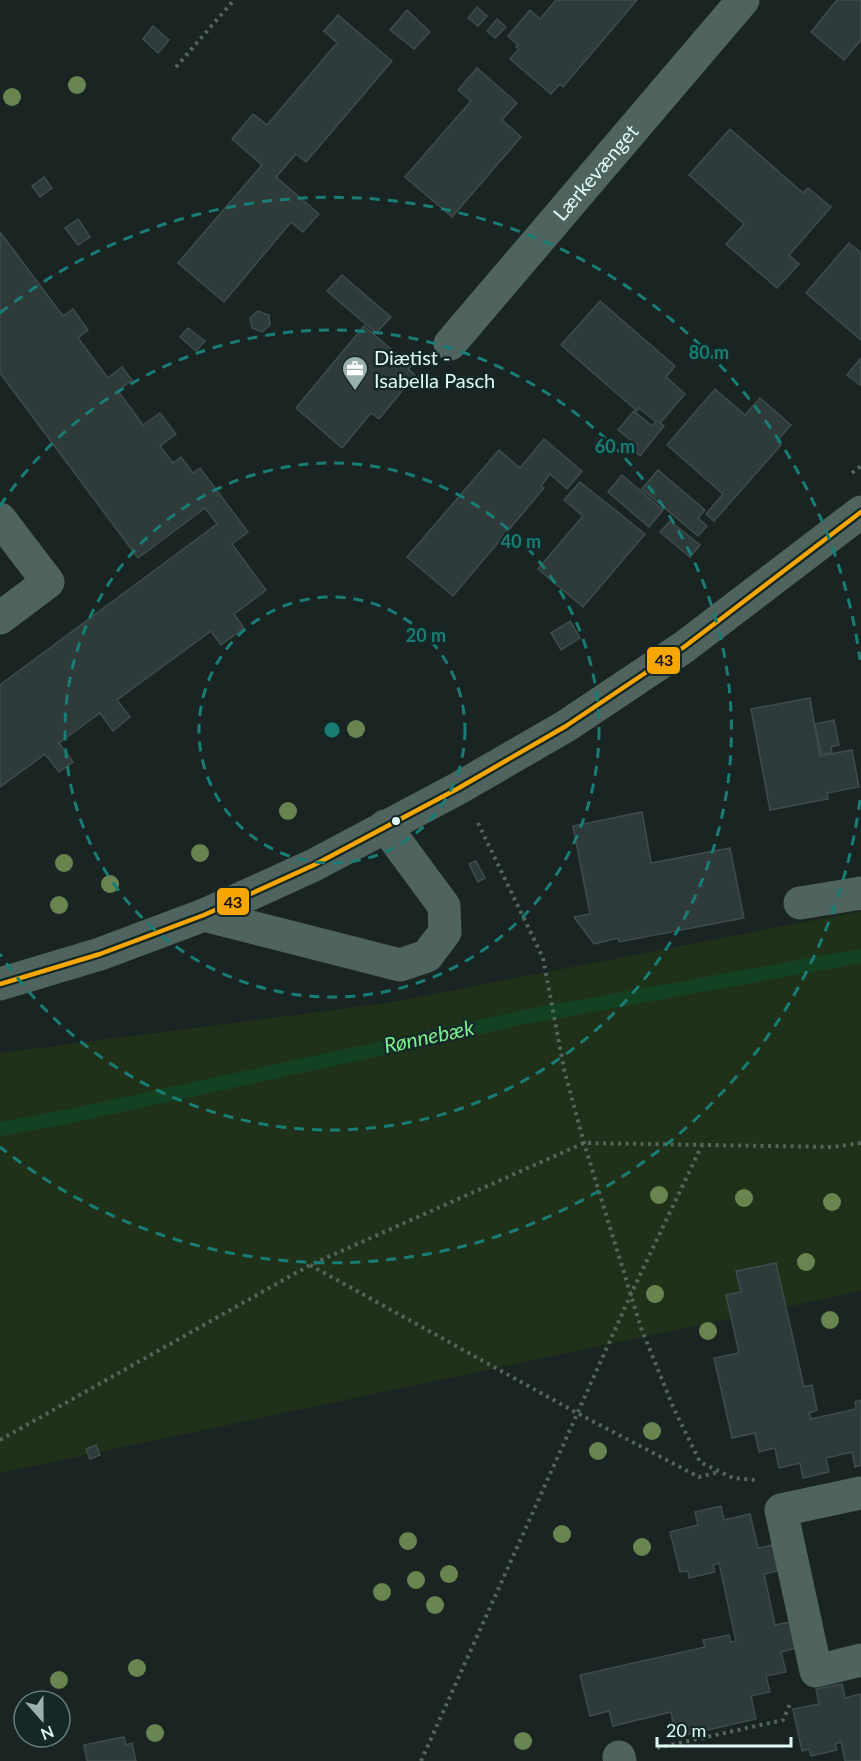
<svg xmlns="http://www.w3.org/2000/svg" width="861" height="1761" viewBox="0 0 861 1761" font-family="Lato,sans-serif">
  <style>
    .green { fill: #203119 }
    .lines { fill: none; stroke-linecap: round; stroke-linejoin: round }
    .stream { stroke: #134223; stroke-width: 14 }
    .building { fill: #2e3b3a; stroke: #3d4d4c; stroke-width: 1.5 }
    .path { stroke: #526659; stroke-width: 4; stroke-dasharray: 3 4.5; stroke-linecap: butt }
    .minor { stroke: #4f645e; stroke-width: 33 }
    .bus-1-casing { stroke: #142927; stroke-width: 9 }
    .bus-1 { stroke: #f7a600; stroke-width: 4.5 }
    .tree { fill: #68854f }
    .ring { fill: none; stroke: #197d75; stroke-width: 3; stroke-dasharray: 10 8 }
    .bus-dot { fill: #e0fbf6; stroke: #142927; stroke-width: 2 }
    .labels { text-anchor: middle; stroke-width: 5; stroke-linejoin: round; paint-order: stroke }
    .street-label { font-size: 20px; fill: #e0fbf6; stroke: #142927 }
    .poi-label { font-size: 20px; fill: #e0fbf6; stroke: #142927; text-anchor: start }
    .water-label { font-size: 21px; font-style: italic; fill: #7af08d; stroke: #142927 }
    .centre { fill: #197d75; stroke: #142927; stroke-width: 3 }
    .ring-label { font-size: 18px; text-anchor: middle; font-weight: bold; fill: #197d75; stroke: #142927; stroke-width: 5; stroke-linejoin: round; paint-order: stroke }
    .line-badge { stroke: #142927; stroke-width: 2 }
    .pale-badge-label { font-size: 16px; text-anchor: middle; font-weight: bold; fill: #111 }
  </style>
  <rect width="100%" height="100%" fill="#192423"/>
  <polygon class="green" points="861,911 861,1291 0,1473 0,1053 387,1003"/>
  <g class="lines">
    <polyline class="stream" points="0,1129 66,1117 525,1017 861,956"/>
  </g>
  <g class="building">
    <polygon points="556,0 637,0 563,87 560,84 551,94 510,59 519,49 516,47 518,45 508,36 530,10 540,19"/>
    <polygon points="837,0 861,0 861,40 844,60 811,32"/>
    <polygon points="477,7 487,16 478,26 468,18"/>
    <polygon points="407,10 430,32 414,49 390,30"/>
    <polygon points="338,15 392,61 306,162 296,154 276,177 319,214 303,232 291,222 224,302 178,263 262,165 232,139 253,114 267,125 337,43 324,31"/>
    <polygon points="497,19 506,27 495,38 487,31"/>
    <polygon points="153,26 169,40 158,53 143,39"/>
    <polygon points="477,68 517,103 502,120 521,137 452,217 405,177 471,101 458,90"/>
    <polygon points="730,129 803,193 808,188 831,207 789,255 799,264 777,288 726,244 744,224 689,175"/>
    <polygon points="44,177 52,188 40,197 32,186"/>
    <polygon points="78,219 90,237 78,245 65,228"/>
    <polygon points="0,232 63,316 73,309 88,330 78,338 108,378 122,367 132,380 118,391 143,425 160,413 176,434 160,446 173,463 181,457 193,473 200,468 248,532 232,544 266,590 234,614 244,628 221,645 211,631 117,700 130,717 113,731 100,713 59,743 73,762 59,772 45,754 0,787 0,685 217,524 205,508 138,558 0,373"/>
    <polygon points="849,243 861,253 861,340 806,293"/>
    <polygon points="342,275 391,317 376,333 327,291"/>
    <polygon points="600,301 675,366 666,377 685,394 660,423 664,426 640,456 633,450 637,445 618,430 634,411 652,426 656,422 639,408 637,411 561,345"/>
    <polygon points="258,311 269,315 270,325 262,332 252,328 250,318"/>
    <polygon points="364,326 411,366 408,369 415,375 379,419 371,413 342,448 296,408"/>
    <polygon points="188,328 205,341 196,351 180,337"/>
    <polygon points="860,359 861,384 860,385 847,375"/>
    <polygon points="715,389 745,415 760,398 791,425 777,441 781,445 714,521 706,514 723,494 667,445"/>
    <polygon points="544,439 582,471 567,489 550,474 541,486 544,488 453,596 407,557 499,450 520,468"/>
    <polygon points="658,470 705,510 698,518 707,526 698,536 642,489"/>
    <polygon points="622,475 663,510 649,527 608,492"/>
    <polygon points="580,482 645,534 583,607 538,569 583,516 564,500"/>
    <polygon points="670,521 700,545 690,557 660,532"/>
    <polygon points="570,621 580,638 561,650 551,633"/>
    <polygon points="810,698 820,756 852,750 859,787 827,793 828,799 770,810 751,709"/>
    <polygon points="834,720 839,745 831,747 832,753 821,754 815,724"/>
    <polygon points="642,812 651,863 730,848 744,918 619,942 618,938 594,944 574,917 590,914 573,826"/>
    <polygon points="476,861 485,878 478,882 469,864"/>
    <polygon points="776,1263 804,1387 812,1385 817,1410 809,1413 811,1419 856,1409 855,1402 861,1400 861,1465 855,1467 852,1452 826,1458 829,1472 803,1478 800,1463 779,1468 775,1448 759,1452 755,1433 732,1438 714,1358 739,1353 726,1295 741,1292 736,1271"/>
    <polygon points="96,1445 100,1455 90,1459 86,1449"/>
    <polygon points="721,1506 724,1520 750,1514 758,1548 772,1545 778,1571 764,1574 775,1625 790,1622 796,1648 781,1652 786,1672 766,1676 770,1692 751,1696 756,1719 676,1737 671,1712 613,1726 609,1711 590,1716 580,1675 705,1647 703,1640 729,1635 731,1642 736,1641 719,1563 713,1565 715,1572 689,1578 688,1571 680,1572 670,1532 698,1525 695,1512"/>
    <polygon points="842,1684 845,1698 861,1694 861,1761 845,1761 841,1742 835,1744 837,1750 811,1756 809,1749 802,1751 793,1709 819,1704 816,1689"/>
    <polygon points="124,1737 126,1745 132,1743 136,1761 87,1761 84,1745"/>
  </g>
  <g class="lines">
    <g class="path">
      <polyline points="176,67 234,0"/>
      <polyline points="852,473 861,466"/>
      <polyline points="478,823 543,958 564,1069 584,1143 641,1328 674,1409 700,1462 733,1478 756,1480"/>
      <polyline points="310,1265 577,1413 699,1477 719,1472"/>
      <polyline points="0,1440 310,1265 584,1143 833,1147 861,1143"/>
      <polyline points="657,1748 783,1720 791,1702"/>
      <polyline points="421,1761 631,1294 702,1145"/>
    </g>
    <g class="minor">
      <path id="s1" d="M450,344L743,0"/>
      <polyline points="0,519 48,582 0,618"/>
      <polyline points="800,903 861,893"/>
      <polyline points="204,915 400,965 427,956 445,932 444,906 385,826"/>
      <polyline points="0,984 100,954 204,915 314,865 457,789 566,726 684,647 861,512"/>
      <polyline points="861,1493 781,1510 816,1671 861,1660"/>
      <polyline points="619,1757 620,1761"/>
    </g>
    <defs>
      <polyline id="bus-1" points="0,984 100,954 204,915 314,865 457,789 566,726 684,647 861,512"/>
    </defs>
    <use href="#bus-1" class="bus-1-casing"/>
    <use href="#bus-1" class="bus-1"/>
  </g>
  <g class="tree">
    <circle cx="77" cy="85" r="9"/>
    <circle cx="12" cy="97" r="9"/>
    <circle cx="356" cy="729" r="9"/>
    <circle cx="288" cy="811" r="9"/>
    <circle cx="200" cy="853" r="9"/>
    <circle cx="64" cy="863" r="9"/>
    <circle cx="110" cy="884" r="9"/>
    <circle cx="59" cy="905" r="9"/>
    <circle cx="659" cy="1195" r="9"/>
    <circle cx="744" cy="1198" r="9"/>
    <circle cx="832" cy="1202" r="9"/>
    <circle cx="806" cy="1262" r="9"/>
    <circle cx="655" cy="1294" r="9"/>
    <circle cx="830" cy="1320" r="9"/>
    <circle cx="708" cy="1331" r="9"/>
    <circle cx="652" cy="1431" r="9"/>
    <circle cx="598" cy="1451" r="9"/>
    <circle cx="562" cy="1534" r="9"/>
    <circle cx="408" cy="1541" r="9"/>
    <circle cx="642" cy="1547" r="9"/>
    <circle cx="449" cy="1574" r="9"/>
    <circle cx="416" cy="1580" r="9"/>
    <circle cx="382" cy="1592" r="9"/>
    <circle cx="435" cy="1605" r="9"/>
    <circle cx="137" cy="1668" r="9"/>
    <circle cx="59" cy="1680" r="9"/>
    <circle cx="155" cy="1733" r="9"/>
    <circle cx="523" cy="1741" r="9"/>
  </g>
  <g class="ring">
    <circle cx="332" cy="730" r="133"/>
    <circle cx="332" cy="730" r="267"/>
    <path d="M0 506A400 400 0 1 1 0 954"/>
    <path d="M860 800A533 533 0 0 1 0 1147M0 313A533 533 0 0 1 860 660"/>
  </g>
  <defs>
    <symbol id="office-pin" viewBox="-11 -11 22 30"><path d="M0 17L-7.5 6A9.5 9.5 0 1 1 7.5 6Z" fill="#9ab0ac" stroke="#142927"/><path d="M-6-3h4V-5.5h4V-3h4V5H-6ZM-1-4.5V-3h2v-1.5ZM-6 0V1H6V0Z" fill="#fff"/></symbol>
  </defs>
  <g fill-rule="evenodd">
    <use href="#office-pin" x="340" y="354" width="30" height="40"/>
  </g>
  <circle class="bus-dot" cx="396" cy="821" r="5"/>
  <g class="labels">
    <g class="street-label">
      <text dy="7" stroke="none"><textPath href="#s1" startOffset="225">Lærkevænget</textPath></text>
    </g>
    <g class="poi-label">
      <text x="374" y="365">Diætist -<tspan x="374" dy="23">Isabella Pasch</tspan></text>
    </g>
    <g class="water-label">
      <text transform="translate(429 1037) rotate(-12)" y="7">Rønnebæk</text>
    </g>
  </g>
  <circle cx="332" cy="730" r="9" class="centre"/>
  <g class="ring-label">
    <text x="709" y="359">80 m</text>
    <text x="615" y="453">60 m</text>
    <text x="521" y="548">40 m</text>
    <text x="426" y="642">20 m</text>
  </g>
  <g class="line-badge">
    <rect x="646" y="646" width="35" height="29" rx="6" fill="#f7a600"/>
    <rect x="216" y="887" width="34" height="29" rx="6" fill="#f7a600"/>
  </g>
  <g class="pale-badge-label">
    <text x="664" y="666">43</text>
    <text x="233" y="908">43</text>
  </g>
  <g transform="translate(42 1719) rotate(159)"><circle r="28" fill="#142927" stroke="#667d7a" stroke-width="1.5"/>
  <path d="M0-4.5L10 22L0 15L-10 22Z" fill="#9ab0ac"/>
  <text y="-9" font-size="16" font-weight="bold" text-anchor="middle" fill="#e0fbf6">N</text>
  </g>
  <path d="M657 1737v9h134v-9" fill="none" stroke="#e0fbf6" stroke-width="3"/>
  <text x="666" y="1737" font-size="18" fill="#e0fbf6" stroke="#142927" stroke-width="4.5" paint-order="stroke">20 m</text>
</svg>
